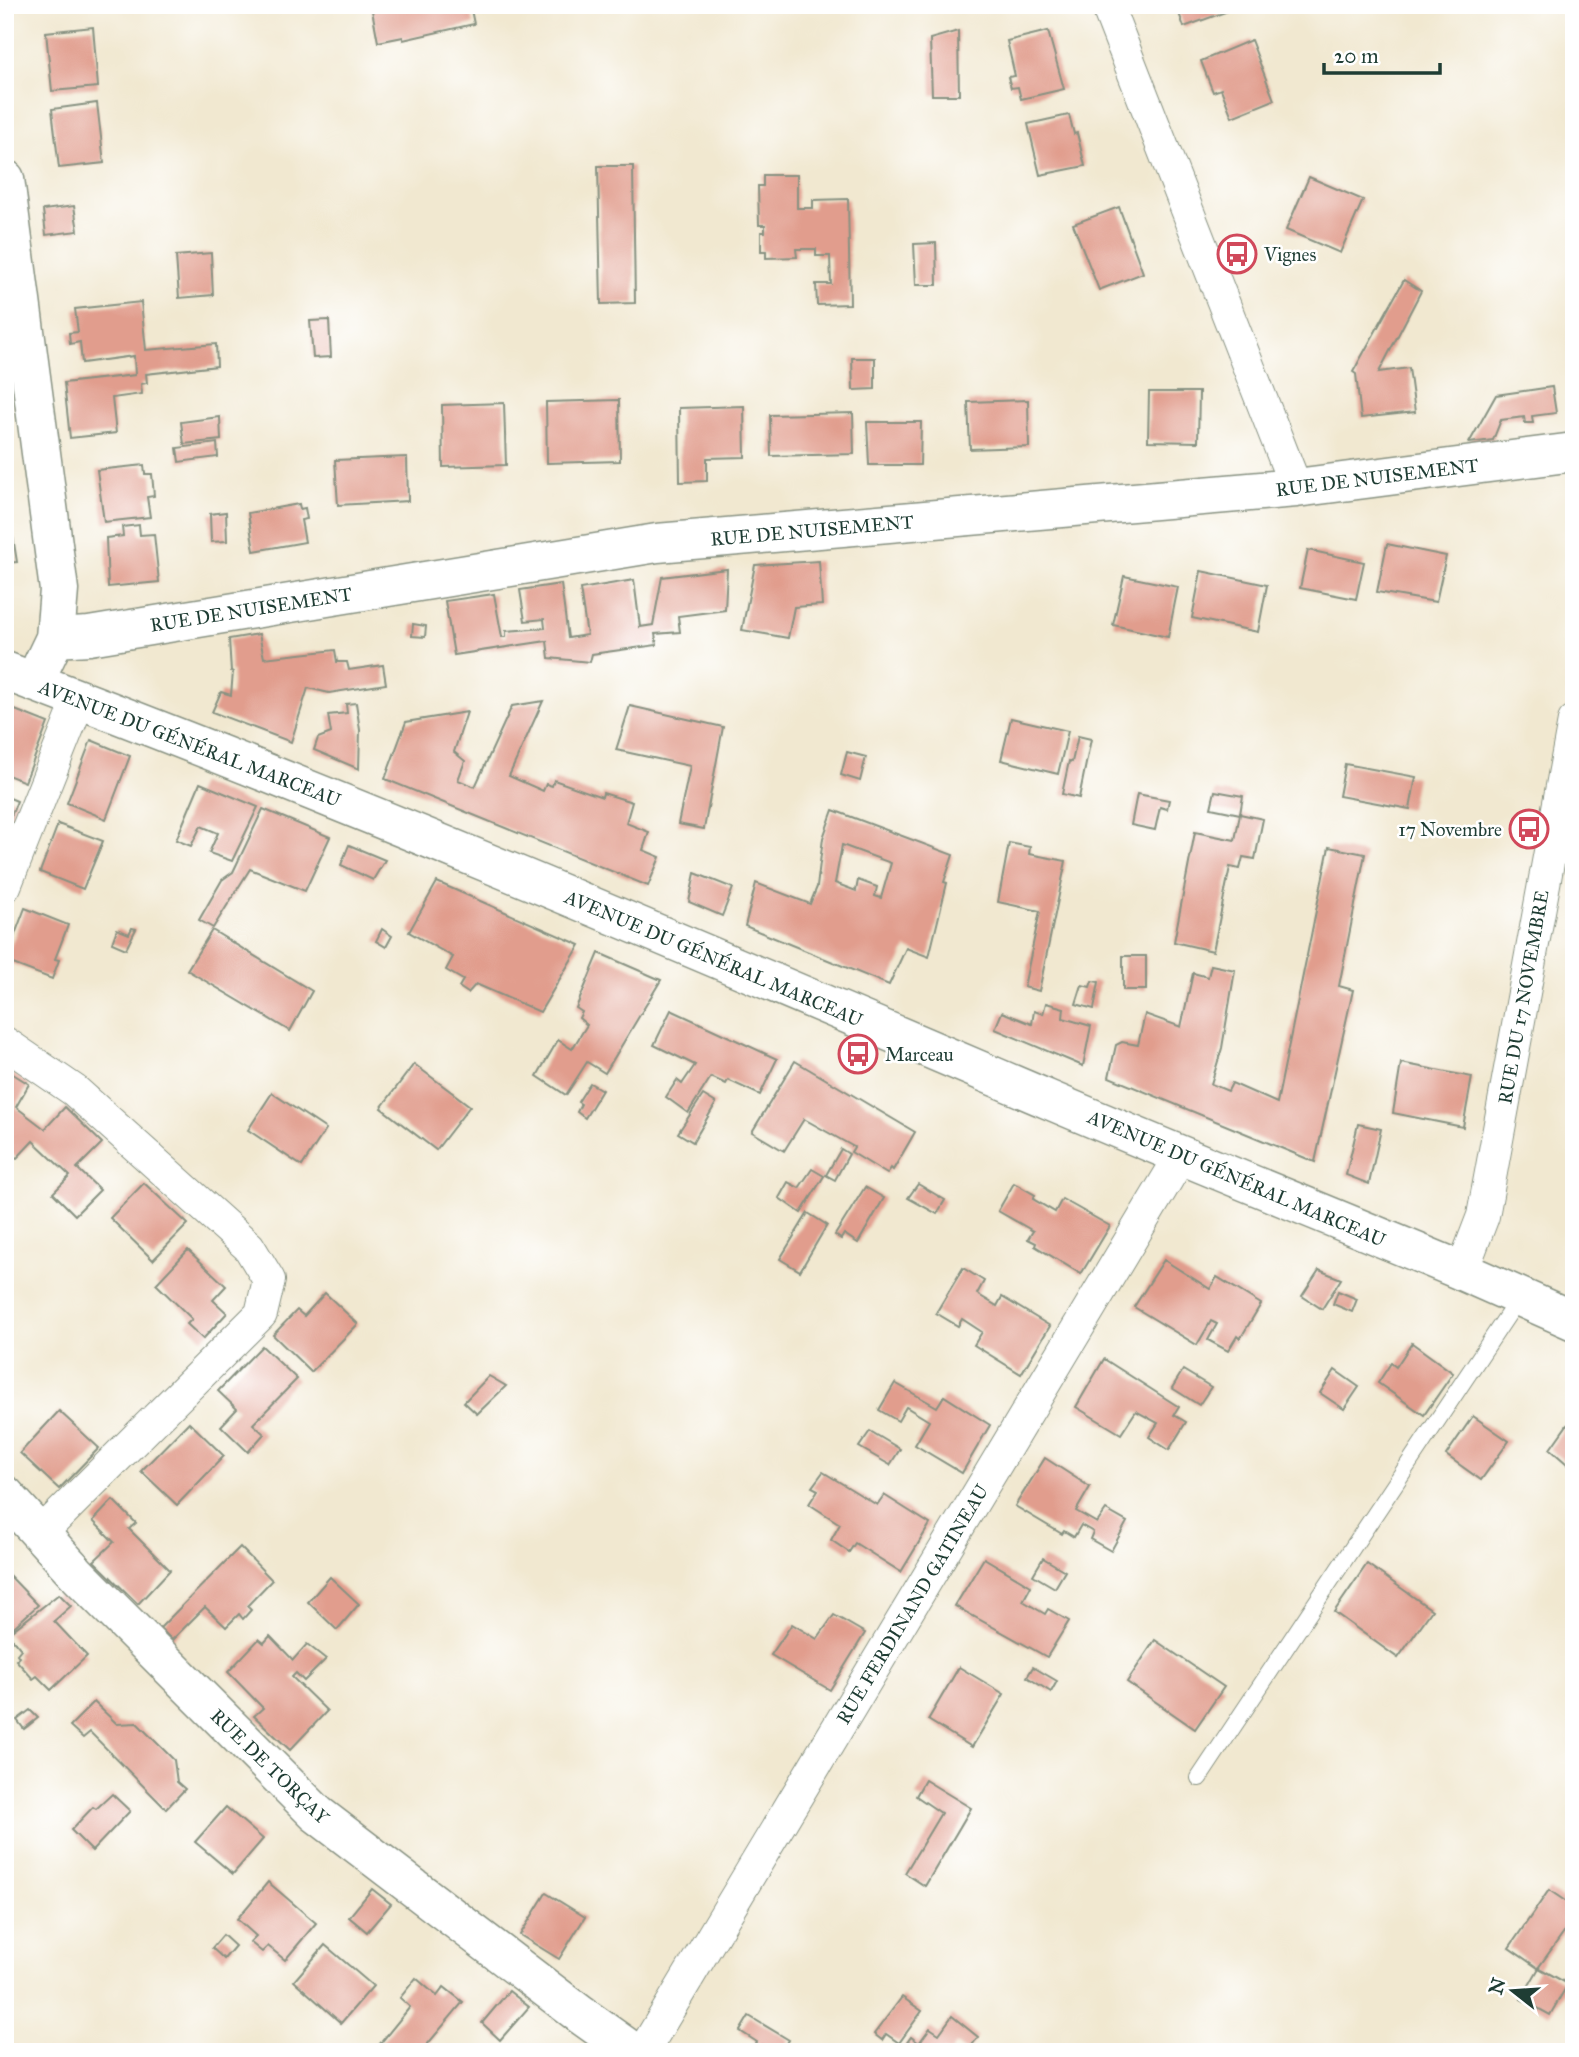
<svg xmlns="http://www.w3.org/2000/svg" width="1579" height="2057" viewBox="0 0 1579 2057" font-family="'IM FELL Great Primer',serif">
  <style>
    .building { fill: #e19d8d; fill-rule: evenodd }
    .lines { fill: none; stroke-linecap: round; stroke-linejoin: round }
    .service-casing { stroke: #889282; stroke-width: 18 }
    .minor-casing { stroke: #889282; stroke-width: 34 }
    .tertiary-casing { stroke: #889282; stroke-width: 41 }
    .secondary-casing { stroke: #889282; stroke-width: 41 }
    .service { stroke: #fff; stroke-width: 16 }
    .minor { stroke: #fff; stroke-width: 32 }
    .tertiary { stroke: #fff; stroke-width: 38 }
    .secondary { stroke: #fff; stroke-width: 38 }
    .labels { text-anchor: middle; stroke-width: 5; stroke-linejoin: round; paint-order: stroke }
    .poi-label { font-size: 19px; fill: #1f3d34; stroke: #fff; text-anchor: start }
    .street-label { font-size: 19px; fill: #1f3d34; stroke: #fff }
  </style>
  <rect width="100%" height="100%" fill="#fff"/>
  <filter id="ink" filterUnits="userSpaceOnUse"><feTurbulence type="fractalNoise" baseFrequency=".0143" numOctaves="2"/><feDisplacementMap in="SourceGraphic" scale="14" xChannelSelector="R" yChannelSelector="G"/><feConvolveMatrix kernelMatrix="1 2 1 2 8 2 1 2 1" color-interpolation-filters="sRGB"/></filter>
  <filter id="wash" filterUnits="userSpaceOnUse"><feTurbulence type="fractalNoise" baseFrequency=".00686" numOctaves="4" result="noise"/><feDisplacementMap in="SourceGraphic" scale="28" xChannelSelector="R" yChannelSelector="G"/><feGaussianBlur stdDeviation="1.57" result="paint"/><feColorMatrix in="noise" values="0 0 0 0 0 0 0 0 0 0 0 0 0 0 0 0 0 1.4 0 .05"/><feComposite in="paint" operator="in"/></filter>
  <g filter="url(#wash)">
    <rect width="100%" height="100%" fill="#f1e8d0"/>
    <g id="blocks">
      <g class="building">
        <polygon points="371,5 470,5 474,24 403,40 403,37 378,42"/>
        <polygon points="1176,5 1229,5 1231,10 1184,27"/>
        <polygon points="93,27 98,87 52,91 46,32"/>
        <polygon points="958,31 959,95 932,95 930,39"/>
        <polygon points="1048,31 1064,89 1021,99 1018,87 1011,88 1008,77 1015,76 1007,41"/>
        <polygon points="1251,40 1274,100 1232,117 1221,89 1213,92 1201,61"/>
        <polygon points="97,103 104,163 59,168 52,109"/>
        <polygon points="1069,115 1074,134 1077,133 1085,166 1040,175 1028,124"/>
        <polygon points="598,166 633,166 635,303 601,304"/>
        <polygon points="763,175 797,175 797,208 813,208 813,200 848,199 850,304 817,305 816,284 831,284 830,256 816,256 816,249 796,249 797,257 766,258 766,251 761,251 761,232 765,232 765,225 759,225 758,186 763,186"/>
        <polygon points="1309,177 1363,200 1340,253 1286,230"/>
        <polygon points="74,206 78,231 46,235 43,210"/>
        <polygon points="1119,207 1143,273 1099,290 1073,224"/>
        <polygon points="936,243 937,285 916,285 914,244"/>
        <polygon points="211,253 213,295 179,298 176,256"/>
        <polygon points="1404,280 1421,291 1379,372 1409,368 1415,412 1361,418 1356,374 1353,372"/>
        <polygon points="141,302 146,350 216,344 217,366 146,374 147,383 141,384 142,394 112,398 116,433 70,438 64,383 135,375 134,356 82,363 80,342 70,344 69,333 78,332 75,309"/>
        <polygon points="329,320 331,357 313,358 310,321"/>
        <polygon points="852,358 875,358 875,389 853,390"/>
        <polygon points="1552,387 1556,413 1532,416 1533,423 1525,423 1524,417 1501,420 1493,440 1469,443 1496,395"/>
        <polygon points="1149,392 1199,392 1198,442 1148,441"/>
        <polygon points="619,400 620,461 547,463 546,402"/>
        <polygon points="1028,400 1029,447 970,449 968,402"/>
        <polygon points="504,403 506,465 443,467 442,405"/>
        <polygon points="744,406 745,457 707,458 707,481 680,482 679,408"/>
        <polygon points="853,413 854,454 771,456 770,415"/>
        <polygon points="220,417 221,440 184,444 181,422"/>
        <polygon points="867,422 921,422 920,465 869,465"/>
        <polygon points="217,443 218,457 179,462 177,448"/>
        <polygon points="407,457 408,501 338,505 335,460"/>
        <polygon points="144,465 145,474 152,474 154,496 147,497 150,517 104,522 97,470"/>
        <polygon points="5,486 17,562 5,563"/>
        <polygon points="299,504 300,509 305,508 307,519 301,520 305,542 254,551 248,513"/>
        <polygon points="226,512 227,541 211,542 210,514"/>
        <polygon points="139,525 140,535 154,534 159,582 108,587 106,538 123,536 122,527"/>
        <polygon points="1387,544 1446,556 1436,602 1377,592"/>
        <polygon points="1308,550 1364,562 1356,599 1300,588"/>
        <polygon points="819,561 822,605 794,607 788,638 742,630 755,565"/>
        <polygon points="727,569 725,610 678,616 680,632 655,634 657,645 592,654 590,662 549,658 547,641 454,655 445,601 494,594 502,637 506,637 506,631 545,628 544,619 525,621 520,590 561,584 568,638 587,635 580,589 634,580 640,627 653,625 662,577"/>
        <polygon points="1201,571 1267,585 1258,632 1192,618"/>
        <polygon points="1124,576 1178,587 1168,637 1113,625"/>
        <polygon points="413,624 426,626 425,637 412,636"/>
        <polygon points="259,634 264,658 335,650 337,662 347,662 349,670 383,665 386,684 329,693 308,688 291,742 212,712 221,692 231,695 233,672 231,671 229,639"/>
        <polygon points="543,701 509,776 543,791 546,784 552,786 554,780 602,797 603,793 632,802 626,823 649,832 643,850 660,857 648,886 385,779 406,722 467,712 454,752 465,761 458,780 475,787 512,706"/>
        <polygon points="356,703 360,730 359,769 314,750 318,738 331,733 328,715 347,713 346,704"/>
        <polygon points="5,706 48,723 25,782 5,774 10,749 5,747"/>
        <polygon points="630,706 723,727 704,829 678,824 690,766 616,750"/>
        <polygon points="1011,718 1068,731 1058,774 1001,760"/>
        <polygon points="1078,736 1091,739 1079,798 1062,794 1069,761 1072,762"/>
        <polygon points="91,740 130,756 106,819 67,803"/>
        <polygon points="847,752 866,757 860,781 841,775"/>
        <polygon points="1345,764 1416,777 1410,809 1339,796"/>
        <polygon points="200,783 258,807 232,861 209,853 218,833 201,826 191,846 176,840"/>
        <polygon points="1215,791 1243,796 1240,814 1211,808"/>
        <polygon points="1137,794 1169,800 1167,809 1160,807 1155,830 1131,825"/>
        <polygon points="5,796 17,801 5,831"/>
        <polygon points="263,809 330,837 305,891 250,869 213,928 199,920 222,880 233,872"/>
        <path d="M833,810L953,855L944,882L947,883L929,957L906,948L889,985L745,926L756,883L810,904L817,887L823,838ZM842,845L891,863L881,898L875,896L877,887L858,880L856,891L835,883Z"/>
        <polygon points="1240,814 1263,819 1255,859 1243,857 1240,869 1230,867 1213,951 1174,942 1195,832 1235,840"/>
        <polygon points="58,824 103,841 83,889 40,872"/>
        <polygon points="1009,843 1030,847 1029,854 1066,861 1039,991 1024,987 1040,911 998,902"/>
        <polygon points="349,845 385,860 373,880 341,865"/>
        <polygon points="1329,847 1365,854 1339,986 1353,990 1315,1162 1109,1077 1116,1045 1122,1042 1138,1045 1145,1014 1181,1027 1193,973 1208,977 1211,965 1235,970 1222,1048 1211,1084 1228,1091 1232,1083 1277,1103"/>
        <polygon points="695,873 733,888 722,916 689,902"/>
        <polygon points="437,882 580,945 540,1012 476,984 468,993 459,987 463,980 446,970 453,957 409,932"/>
        <polygon points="25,908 68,925 55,959 59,960 52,979 5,961"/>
        <polygon points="132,928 136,929 126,949 112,943 117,929 129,934"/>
        <polygon points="382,929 392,936 386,947 376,941"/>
        <polygon points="212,930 312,991 290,1031 187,970"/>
        <polygon points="599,953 661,980 605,1073 587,1062 566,1095 537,1076 558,1040 572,1049 587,1025 579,1018 582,1012 576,1008"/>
        <rect x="1123" y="956" width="23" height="34"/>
        <polygon points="1092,981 1099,982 1094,1009 1076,1004 1082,985 1090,987"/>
        <polygon points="1046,1003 1064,1008 1063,1018 1091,1026 1083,1066 995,1029 1002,1012 1032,1024 1034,1011 1043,1014"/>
        <polygon points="671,1010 777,1059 760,1095 728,1080 726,1084 711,1077 688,1113 666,1097 677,1080 682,1084 695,1065 654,1045"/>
        <polygon points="795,1061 915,1132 893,1170 891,1168 887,1174 851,1152 854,1147 804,1119 784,1151 752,1132"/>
        <polygon points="1401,1063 1472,1077 1463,1127 1393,1113"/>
        <polygon points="414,1064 470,1106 436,1150 381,1108"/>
        <polygon points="5,1069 29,1084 16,1107 45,1129 65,1107 102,1143 77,1168 100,1190 75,1215 53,1193 70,1176 33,1141 17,1158 5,1151"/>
        <polygon points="590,1083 602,1090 585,1118 577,1112 581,1104 578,1102"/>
        <polygon points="272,1093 326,1129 302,1166 248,1130"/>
        <polygon points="703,1095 716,1103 693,1142 678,1133"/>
        <polygon points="1358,1124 1381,1129 1369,1184 1346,1175"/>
        <polygon points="841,1149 849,1154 835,1180 826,1175"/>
        <polygon points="812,1169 824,1176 801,1213 779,1198 788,1182 799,1188"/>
        <polygon points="144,1183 188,1224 153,1260 110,1218"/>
        <polygon points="1014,1183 1035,1195 1033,1199 1055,1212 1062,1199 1110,1226 1081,1274 1035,1246 1036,1243 1028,1239 1033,1231 998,1211"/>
        <polygon points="918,1184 945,1200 937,1214 908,1198"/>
        <polygon points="865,1187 884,1198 858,1243 844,1234 841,1239 835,1235"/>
        <polygon points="808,1213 827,1225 800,1271 780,1259"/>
        <polygon points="188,1250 226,1286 213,1300 227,1313 203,1339 187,1324 192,1319 156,1284"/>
        <polygon points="1164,1260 1210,1289 1217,1277 1261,1304 1240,1339 1237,1336 1228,1351 1208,1340 1217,1324 1211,1321 1197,1345 1134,1307"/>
        <polygon points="963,1268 984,1281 977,1294 997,1306 1002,1297 1050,1326 1021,1374 974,1345 982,1332 962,1319 958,1326 936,1313"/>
        <polygon points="1319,1270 1341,1279 1322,1309 1302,1296"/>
        <polygon points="1338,1291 1357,1299 1352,1312 1333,1304"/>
        <polygon points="325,1293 358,1324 311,1372 273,1335 297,1310 304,1316"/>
        <polygon points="1412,1343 1453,1373 1424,1415 1378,1383 1391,1363 1396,1367"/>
        <polygon points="262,1346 297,1379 253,1424 264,1434 248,1452 221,1426 237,1409 218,1391"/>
        <polygon points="1104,1359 1179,1407 1174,1415 1186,1422 1169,1450 1149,1437 1158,1423 1136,1411 1121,1434 1076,1407"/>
        <polygon points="1183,1370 1211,1387 1199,1405 1172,1388"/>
        <polygon points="1335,1370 1359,1387 1344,1409 1320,1393"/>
        <polygon points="489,1376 506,1386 477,1414 464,1402"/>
        <polygon points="895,1383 937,1407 944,1396 990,1425 962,1473 915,1445 929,1421 906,1407 898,1421 879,1410"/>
        <polygon points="59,1411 99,1448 59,1489 20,1453"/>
        <polygon points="1473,1416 1509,1441 1481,1480 1446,1455"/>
        <polygon points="189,1422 224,1456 177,1505 141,1471"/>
        <polygon points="1567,1425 1574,1430 1574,1470 1550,1449"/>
        <polygon points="870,1431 900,1449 890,1465 859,1447"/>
        <polygon points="1045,1458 1090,1487 1076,1511 1097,1523 1106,1510 1127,1522 1111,1551 1090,1539 1093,1532 1081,1525 1074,1537 1064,1531 1062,1534 1015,1506"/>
        <polygon points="823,1472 877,1505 884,1495 930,1524 901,1572 855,1543 849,1552 831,1540 840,1524 809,1504 818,1490 812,1487"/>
        <polygon points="113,1500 136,1523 129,1529 170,1570 138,1604 94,1561 114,1542 93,1521"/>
        <polygon points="240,1547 272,1580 247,1606 251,1610 243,1619 239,1614 226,1627 205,1607 172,1640 160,1628"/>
        <polygon points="984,1558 1031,1586 1023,1601 1045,1614 1048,1609 1069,1621 1047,1657 955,1606"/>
        <polygon points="1043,1558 1065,1571 1055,1588 1033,1575"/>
        <polygon points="1367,1564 1432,1610 1398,1658 1334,1612"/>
        <polygon points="5,1571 38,1605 5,1635"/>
        <polygon points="330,1577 359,1604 337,1630 308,1602"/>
        <polygon points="59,1594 71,1606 54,1621 87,1656 51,1690 37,1676 33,1679 16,1660 19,1657 17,1654 21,1649 8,1634"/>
        <polygon points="834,1615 865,1633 830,1690 771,1655 792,1624 817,1639"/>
        <polygon points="270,1636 293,1660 307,1644 326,1659 304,1681 296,1673 292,1677 327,1711 290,1750 254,1716 263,1708 228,1672 259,1639 264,1643"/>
        <polygon points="1155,1640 1224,1687 1195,1729 1127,1682"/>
        <polygon points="959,1667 1004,1694 972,1747 928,1720"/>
        <polygon points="1033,1667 1057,1681 1051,1692 1027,1677"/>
        <polygon points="94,1702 117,1724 137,1723 174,1760 177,1782 185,1789 166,1809 90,1732 83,1738 70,1726"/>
        <polygon points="30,1710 38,1718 24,1729 17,1720"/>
        <polygon points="925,1780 971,1808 925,1886 905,1873 941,1813 916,1796"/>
        <polygon points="112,1794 130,1811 92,1851 71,1830 93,1807 96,1809"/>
        <polygon points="226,1807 263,1839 233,1874 195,1842"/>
        <polygon points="268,1882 316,1923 285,1960 268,1946 262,1952 250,1942 256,1936 237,1919"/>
        <polygon points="372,1889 391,1904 367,1932 349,1917"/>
        <polygon points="1549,1890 1574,1907 1574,1918 1538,1968 1509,1948"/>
        <polygon points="546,1893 585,1917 559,1959 520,1935"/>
        <polygon points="223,1935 235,1946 224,1959 212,1948"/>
        <polygon points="325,1945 373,1986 341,2023 294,1981"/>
        <polygon points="1539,1968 1568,1984 1550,2015 1521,1999"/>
        <polygon points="416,1978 437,1996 444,1987 463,2002 421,2052 387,2052 379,2045 410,2007 400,1998"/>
        <polygon points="509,1991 529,2007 500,2040 482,2023"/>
        <polygon points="902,1997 922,2011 899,2043 886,2034 882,2040 874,2034"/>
        <polygon points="749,2016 789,2040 782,2052 774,2052 763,2045 760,2052 753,2049 757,2042 740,2031"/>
        <polygon points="952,2016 978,2037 967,2052 956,2044 950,2052 928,2050 926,2052 900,2052 911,2037 919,2043 930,2028 939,2034"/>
      </g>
    </g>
  </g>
  <g filter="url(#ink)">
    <use href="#blocks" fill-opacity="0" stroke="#889282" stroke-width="2"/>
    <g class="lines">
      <defs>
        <polyline id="service" points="1199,1778 1519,1298"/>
        <g id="minor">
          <polyline points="1107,5 1296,488"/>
          <polyline points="5,886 79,700"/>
          <polyline points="5,1043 75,1091 249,1247 269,1280 261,1314 40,1534"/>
          <polyline points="1462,1271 1483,1216 1574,721"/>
          <polyline points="643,2052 1181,1156"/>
        </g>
        <g id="tertiary">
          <polyline points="5,179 59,590 55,638 34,682"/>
          <polyline points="55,638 89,636 657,543 1296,488 1574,452"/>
          <polyline points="5,1495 78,1575 317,1814 581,2015 633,2052"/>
        </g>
        <path id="secondary" d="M5,671C357,804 702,952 1047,1099C1183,1157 1321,1212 1457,1269C1496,1286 1535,1304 1574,1321"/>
      </defs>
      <use href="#service" class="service-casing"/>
      <use href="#minor" class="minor-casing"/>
      <use href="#tertiary" class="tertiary-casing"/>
      <use href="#secondary" class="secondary-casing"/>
      <use href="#service" class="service"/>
      <use href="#minor" class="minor"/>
      <use href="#tertiary" class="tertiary"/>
      <use href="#secondary" class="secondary"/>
    </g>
  </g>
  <defs>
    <symbol id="bus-ring" viewBox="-11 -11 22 22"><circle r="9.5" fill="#fff" stroke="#d1495b" stroke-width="1.5"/><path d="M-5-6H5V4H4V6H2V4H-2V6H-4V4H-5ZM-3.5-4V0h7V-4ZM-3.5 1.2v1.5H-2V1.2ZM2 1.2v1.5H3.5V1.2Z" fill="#d1495b"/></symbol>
  </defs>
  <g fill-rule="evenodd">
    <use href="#bus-ring" x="1215" y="232" width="44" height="44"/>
    <use href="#bus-ring" x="1507" y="807" width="44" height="44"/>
    <use href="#bus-ring" x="836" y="1032" width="44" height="44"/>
  </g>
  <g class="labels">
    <g class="poi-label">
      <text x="1264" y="261">Vignes</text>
      <text x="1502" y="836" text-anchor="end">17 Novembre</text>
      <text x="885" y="1061">Marceau</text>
    </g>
    <g class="street-label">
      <text transform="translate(1377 477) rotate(-7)" y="7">RUE DE NUISEMENT</text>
      <text transform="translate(812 530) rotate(-5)" y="7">RUE DE NUISEMENT</text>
      <text transform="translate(251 609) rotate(-9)" y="7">RUE DE NUISEMENT</text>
      <text transform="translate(190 743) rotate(21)" y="7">AVENUE DU GÉNÉRAL MARCEAU</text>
      <text transform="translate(714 958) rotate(23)" y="7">AVENUE DU GÉNÉRAL MARCEAU</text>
      <text transform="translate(1523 997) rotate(-80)" y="7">RUE DU 17 NOVEMBRE</text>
      <text transform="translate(1237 1178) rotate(23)" y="7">AVENUE DU GÉNÉRAL MARCEAU</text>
      <text transform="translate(912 1604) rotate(-59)" y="7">RUE FERDINAND GATINEAU</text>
      <text transform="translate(270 1766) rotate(44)" y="7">RUE DE TORÇAY</text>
    </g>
  </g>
  <rect width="1579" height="2057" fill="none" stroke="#fff" stroke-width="28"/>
  <g transform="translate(1513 1991) rotate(287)" stroke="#ffffff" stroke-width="5" paint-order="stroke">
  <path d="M0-5L12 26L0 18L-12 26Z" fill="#1f3d34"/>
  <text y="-10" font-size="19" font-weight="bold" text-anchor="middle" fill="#1f3d34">N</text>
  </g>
  <path d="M1324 63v10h116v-10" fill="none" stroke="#1f3d34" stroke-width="3.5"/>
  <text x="1334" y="63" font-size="21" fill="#1f3d34" stroke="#ffffff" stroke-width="5" paint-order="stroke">20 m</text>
</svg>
